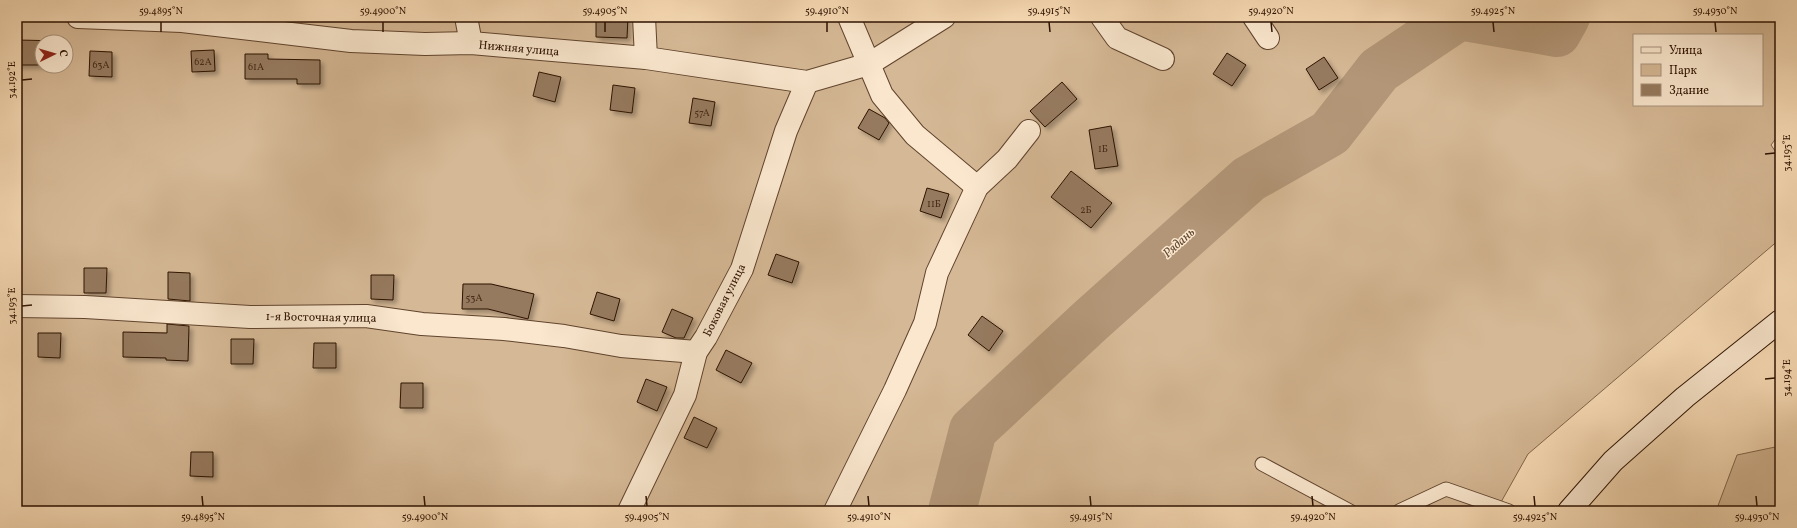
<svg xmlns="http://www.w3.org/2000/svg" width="1797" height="528" viewBox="0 0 1797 528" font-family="Vollkorn,serif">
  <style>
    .green { fill: #d5b895; stroke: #81654a; fill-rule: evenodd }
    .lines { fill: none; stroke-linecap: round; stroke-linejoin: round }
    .river { stroke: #b29677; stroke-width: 48 }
    .building { fill: #967a5e; stroke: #2d1200; filter: url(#shadow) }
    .lane-casing { stroke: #60442d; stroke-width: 15 }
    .street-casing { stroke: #60442d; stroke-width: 24 }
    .secondary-casing { stroke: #2d1200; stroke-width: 24 }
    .lane { stroke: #fae7ce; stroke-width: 13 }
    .street { stroke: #fae7ce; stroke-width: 22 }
    .secondary { stroke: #fae7ce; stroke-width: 22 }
    .ticks { fill: none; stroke: #2d1200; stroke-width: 1.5 }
    .labels { text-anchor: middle; stroke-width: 3; stroke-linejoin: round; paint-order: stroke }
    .number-label { font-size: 10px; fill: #472c18 }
    .street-label { font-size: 12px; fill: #2d1200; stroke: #fae7ce }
    .water-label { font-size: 13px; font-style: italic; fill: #624730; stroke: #fae7ce }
    .neatline { fill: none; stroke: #2d1200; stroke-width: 1.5 }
    .ticks-label { font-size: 10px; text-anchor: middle; fill: #2d1200 }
  </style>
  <defs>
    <filter id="shadow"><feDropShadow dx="3.5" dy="3.5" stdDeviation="2" flood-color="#0004"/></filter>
  </defs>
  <rect width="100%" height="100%" fill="#f7dab4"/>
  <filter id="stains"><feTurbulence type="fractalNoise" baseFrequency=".005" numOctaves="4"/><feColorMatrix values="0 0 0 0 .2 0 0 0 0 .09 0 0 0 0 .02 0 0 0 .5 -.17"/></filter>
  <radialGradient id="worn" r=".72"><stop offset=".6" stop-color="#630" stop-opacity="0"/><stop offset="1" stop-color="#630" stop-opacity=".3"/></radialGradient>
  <g class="green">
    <path d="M17,17H1780V133L1771,145L1780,158V239L1528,454L1496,511H17ZM1634,35H1762V105H1634ZM42,42H66V66H42Z"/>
    <polygon points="1780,446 1780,511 1716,511 1737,455"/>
  </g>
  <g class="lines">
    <g class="river">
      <polyline points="1465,17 1557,33 1566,17"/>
      <polyline points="952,511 973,430 1090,321 1249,179 1330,133 1379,70 1458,17"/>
    </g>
  </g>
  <g class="building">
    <polygon points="596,17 628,17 627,38 596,37"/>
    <polygon points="17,40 63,41 42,42 42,65 17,65"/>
    <polygon points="214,50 215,71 192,72 191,51"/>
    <polygon points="90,51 112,52 112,77 89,76"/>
    <polygon points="1227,53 1246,65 1232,86 1213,74"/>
    <polygon points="245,54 268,54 268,59 320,60 320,84 297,84 297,79 245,79"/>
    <polygon points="1324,57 1338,78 1319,90 1306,69"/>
    <polygon points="539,72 561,77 555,102 533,96"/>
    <polygon points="1062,82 1077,99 1045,127 1030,111"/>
    <polygon points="613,85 635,88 632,113 610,110"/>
    <polygon points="693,98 715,102 711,126 689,123"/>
    <polygon points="869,109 885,118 889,123 879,140 858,128"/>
    <polygon points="1111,126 1118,166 1095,169 1089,130"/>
    <polygon points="1071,171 1112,203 1091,228 1051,197"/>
    <polygon points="927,188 949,194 941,218 920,211"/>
    <polygon points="776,254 799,262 792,283 768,275"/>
    <polygon points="84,268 107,268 106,293 84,293"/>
    <polygon points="168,272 190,273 190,301 168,299"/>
    <polygon points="371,275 394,275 393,300 371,299"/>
    <polygon points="463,284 491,284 534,294 528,319 488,309 462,309"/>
    <polygon points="597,292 620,299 614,321 590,314"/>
    <polygon points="672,309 693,318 684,338 676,338 662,332"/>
    <polygon points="982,316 1003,331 989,351 968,335"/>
    <polygon points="167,324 189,326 188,361 166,360 166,358 123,357 123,332 167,333"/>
    <polygon points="38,333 61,333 60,358 38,357"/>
    <polygon points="231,339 254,339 253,364 231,364"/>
    <polygon points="314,343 336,343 336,368 313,368"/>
    <polygon points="726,350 752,363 741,383 716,370"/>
    <polygon points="646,379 667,387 657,411 637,402"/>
    <polygon points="401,383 423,383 423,408 400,408"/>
    <polygon points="694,417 717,428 707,448 684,438"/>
    <polygon points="191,452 213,452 213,477 190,476"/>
  </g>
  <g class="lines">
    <defs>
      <g id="lane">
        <polyline points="1262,464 1350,511"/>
        <polyline points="1399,511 1446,489 1509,511"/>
      </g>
      <g id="street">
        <polyline points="78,17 182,21 351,41 425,44 471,43 646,58 807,82 869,64 944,17"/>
        <polyline points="466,17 471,43"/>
        <polyline points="644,17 646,58"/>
        <polyline points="849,17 882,95 915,135 977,187"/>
        <polyline points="1102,17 1117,38 1163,59"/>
        <polyline points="1254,17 1268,38"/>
        <polyline points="17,306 85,307 250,317 366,316 422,324 504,329 564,336 621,346 696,352"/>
        <polyline points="629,511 685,395 696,352 706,337 742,269 786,131 807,82"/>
        <polyline points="835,511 895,390 925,323 937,273 977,187 1007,159 1029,131"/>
      </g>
      <polyline id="secondary" points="1569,511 1613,461 1685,397 1780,321"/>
    </defs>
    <use href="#lane" class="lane-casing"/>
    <use href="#street" class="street-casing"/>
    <use href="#secondary" class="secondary-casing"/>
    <use href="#lane" class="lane"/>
    <use href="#street" class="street"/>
    <use href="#secondary" class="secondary"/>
  </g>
  <path class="ticks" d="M161,22V32M383,22V32M605,22V32M827,22V32M1049,22L1050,32M1271,22L1272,32M1493,22L1494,32M1715,22L1716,32M22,80L32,79M1765,154L1775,153M22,306L32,305M1765,379L1775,378M202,496L203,506M424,496L425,506M646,496L647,506M868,496L869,506M1090,496L1091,506M1312,496L1313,506M1534,496L1535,506M1756,496L1757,506"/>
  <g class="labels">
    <g class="number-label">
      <text x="203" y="65">62А</text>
      <text x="101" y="68">63А</text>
      <text x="256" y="70">61А</text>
      <text x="702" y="116">57А</text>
      <text x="1103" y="152">1Б</text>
      <text x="934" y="207">11Б</text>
      <text x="1086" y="213">2Б</text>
      <text x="474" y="301">53А</text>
    </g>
    <g class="street-label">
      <text transform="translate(519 48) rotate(5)" y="4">Нижняя улица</text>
      <text transform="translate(724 300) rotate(-63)" y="4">Боковая улица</text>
      <text transform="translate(321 317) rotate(1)" y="4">1-я Восточная улица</text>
    </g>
    <g class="water-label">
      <text transform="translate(1178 242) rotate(-42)" y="5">Рядань</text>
    </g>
  </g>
  <rect width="1797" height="528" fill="none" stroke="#f7dab4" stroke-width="44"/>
  <rect x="1633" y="34" width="130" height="72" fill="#fae7ce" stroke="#a8927c"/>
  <rect x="1641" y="47" width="20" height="6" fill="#fae7ce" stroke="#a8927c"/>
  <text x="1669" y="54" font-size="12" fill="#2d1200">Улица</text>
  <rect x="1641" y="64" width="20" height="12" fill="#d5b895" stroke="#a8927c"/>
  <text x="1669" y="74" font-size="12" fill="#2d1200">Парк</text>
  <rect x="1641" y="84" width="20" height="12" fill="#967a5e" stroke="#a8927c"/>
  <text x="1669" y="94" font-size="12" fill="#2d1200">Здание</text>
  <g transform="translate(54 54) rotate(85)"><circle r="19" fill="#fae7ce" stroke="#a8927c"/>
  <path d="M0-3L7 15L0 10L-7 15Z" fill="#8f2418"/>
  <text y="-6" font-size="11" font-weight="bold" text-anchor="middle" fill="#2d1200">С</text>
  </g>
  <rect x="22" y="22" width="1753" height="484" class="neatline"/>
  <g class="ticks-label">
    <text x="161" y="14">59.4895°N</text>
    <text x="383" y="14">59.4900°N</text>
    <text x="605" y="14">59.4905°N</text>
    <text x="827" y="14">59.4910°N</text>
    <text x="1049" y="14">59.4915°N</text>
    <text x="1271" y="14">59.4920°N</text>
    <text x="1493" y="14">59.4925°N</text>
    <text x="1715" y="14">59.4930°N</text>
    <text transform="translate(11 80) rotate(-90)" y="4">34.192°E</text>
    <text transform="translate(1786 153) rotate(-90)" y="4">34.193°E</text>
    <text transform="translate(11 306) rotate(-90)" y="4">34.193°E</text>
    <text transform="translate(1786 378) rotate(-90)" y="4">34.194°E</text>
    <text x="203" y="520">59.4895°N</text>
    <text x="425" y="520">59.4900°N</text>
    <text x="647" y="520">59.4905°N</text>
    <text x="869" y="520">59.4910°N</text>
    <text x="1091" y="520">59.4915°N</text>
    <text x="1313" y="520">59.4920°N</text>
    <text x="1535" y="520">59.4925°N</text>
    <text x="1757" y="520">59.4930°N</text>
  </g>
  <rect width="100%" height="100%" filter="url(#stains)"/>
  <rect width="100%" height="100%" fill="url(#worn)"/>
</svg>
